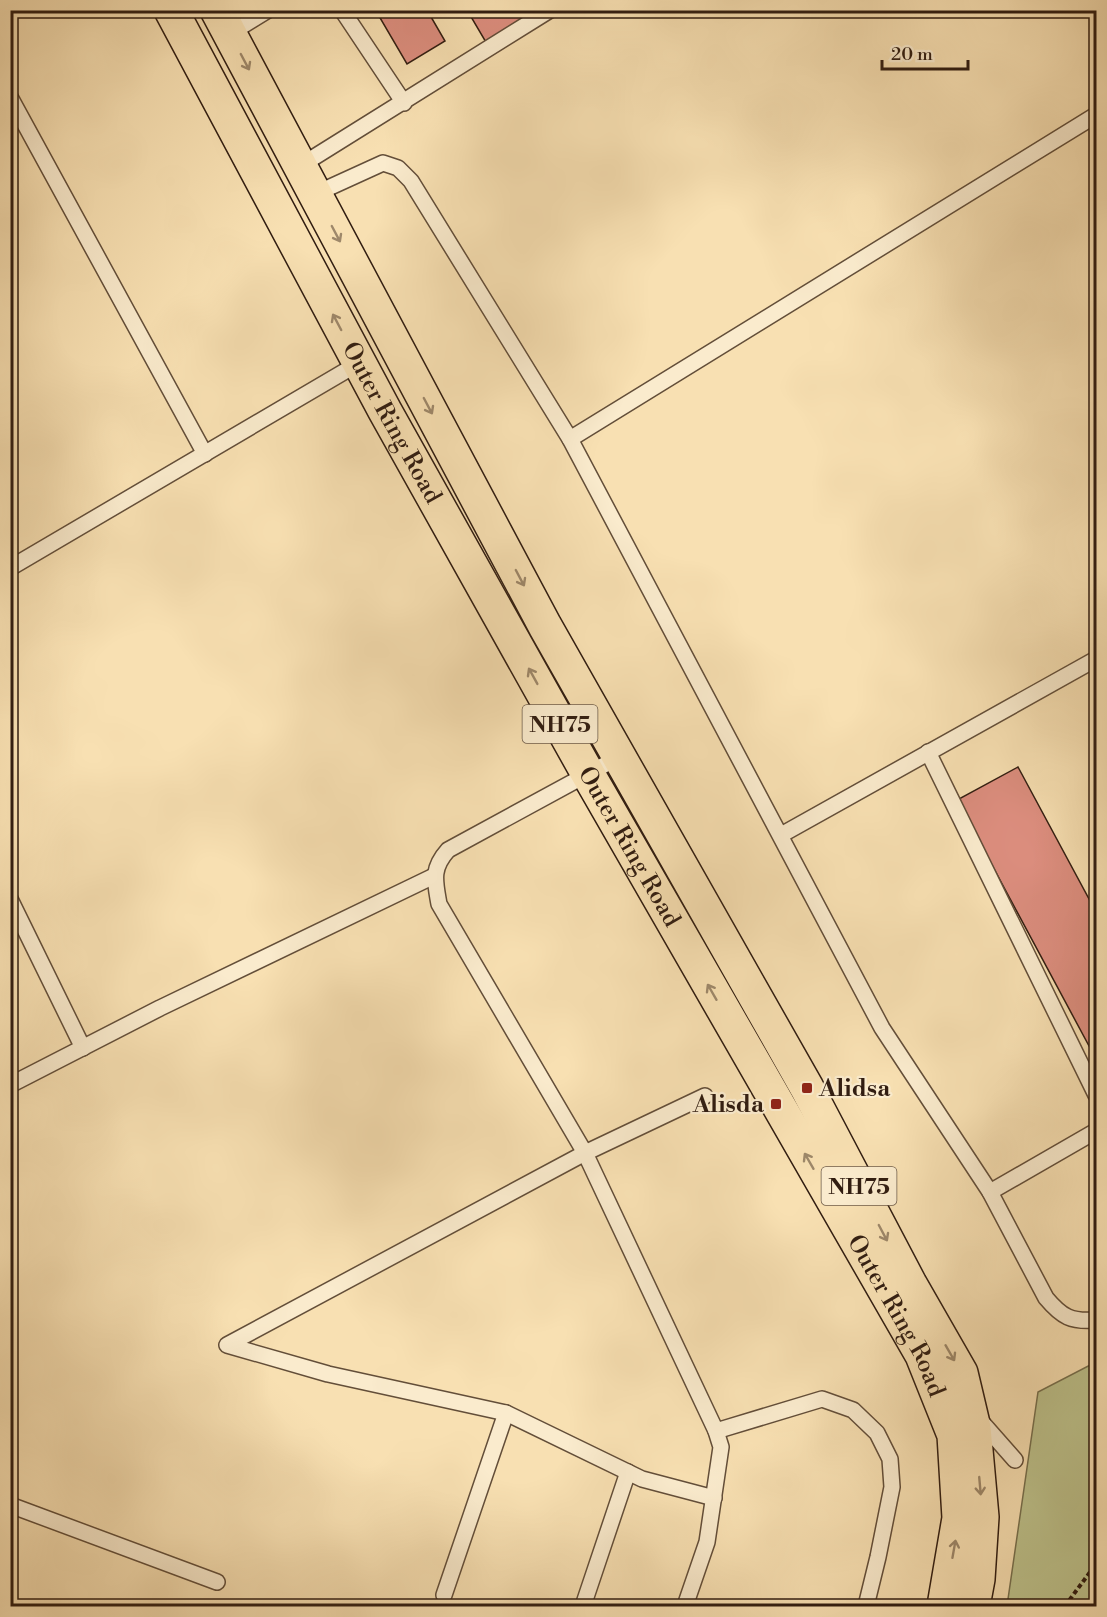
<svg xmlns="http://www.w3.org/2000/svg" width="1107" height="1617" viewBox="0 0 1107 1617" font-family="'Libre Bodoni',serif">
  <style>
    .green { fill: #bdc28c; stroke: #77704e; stroke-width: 1.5 }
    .building { fill: #dd8e7f; stroke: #311d11; stroke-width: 1.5 }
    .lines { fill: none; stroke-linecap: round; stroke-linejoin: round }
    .service-casing { stroke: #634e39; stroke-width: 18 }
    .trunk-casing { stroke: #311d11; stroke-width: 36 }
    .path { stroke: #311d11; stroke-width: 4; stroke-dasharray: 4.5 3; stroke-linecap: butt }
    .service { stroke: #faebcd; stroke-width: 15 }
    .trunk { stroke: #f8e0b2; stroke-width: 33 }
    .oneway { stroke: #9e886a }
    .poi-dot { fill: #8f2418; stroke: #faebcd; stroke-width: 2 }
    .labels { text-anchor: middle; stroke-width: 4.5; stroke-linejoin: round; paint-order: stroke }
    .shield { fill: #faebcd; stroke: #6d5b49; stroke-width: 1.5 }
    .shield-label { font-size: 22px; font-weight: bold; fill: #311d11 }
    .street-label { font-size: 24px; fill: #311d11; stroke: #faebcd }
    .poi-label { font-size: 24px; font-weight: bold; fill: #311d11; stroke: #faebcd; text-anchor: start }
  </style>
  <rect width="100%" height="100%" fill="#f8e0b2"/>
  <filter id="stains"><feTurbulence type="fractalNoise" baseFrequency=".00333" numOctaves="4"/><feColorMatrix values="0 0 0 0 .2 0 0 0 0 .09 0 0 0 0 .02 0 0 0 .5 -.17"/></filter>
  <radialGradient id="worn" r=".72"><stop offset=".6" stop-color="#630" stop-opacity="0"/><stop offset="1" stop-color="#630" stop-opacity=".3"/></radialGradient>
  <polygon class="green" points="1096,1362 1096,1606 1007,1606 1038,1392"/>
  <g class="building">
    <polygon points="427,10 445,41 407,64 376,11"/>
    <polygon points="467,10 541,10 487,44"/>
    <polygon points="1018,767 1096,912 1096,1059 957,800"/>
  </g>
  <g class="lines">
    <defs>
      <g id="service">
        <polyline points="342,10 404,103"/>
        <polyline points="229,34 268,10"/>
        <polyline points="10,97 205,454"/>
        <polyline points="300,166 550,10"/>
        <path d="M315,194L383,163L398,168L411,181L570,439L882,1028L990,1192L1046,1298C1062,1317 1071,1322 1096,1320"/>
        <polyline points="570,439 1096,115"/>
        <polyline points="10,568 359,363"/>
        <polyline points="928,752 1096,1095"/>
        <path d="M619,757L448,850C431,869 435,881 439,904L585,1153L716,1431L721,1447L707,1542L685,1606"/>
        <polyline points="781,835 1096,659"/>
        <polyline points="10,899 83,1048"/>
        <polyline points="10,1085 160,1008 434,876"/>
        <polyline points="705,1096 585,1153 227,1345 328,1374 506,1413 642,1479 714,1498"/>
        <polyline points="990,1192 1096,1131"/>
        <polyline points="978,1418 1015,1460"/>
        <polyline points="716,1431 822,1399 853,1410 877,1433 890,1459 892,1487 878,1557 866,1606"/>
        <polyline points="10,1505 217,1582"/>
        <polyline points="444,1595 506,1413"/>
        <polyline points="583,1606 628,1472"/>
      </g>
      <g id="trunk">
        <path id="s1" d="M171,10L385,411L588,774L922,1355L954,1435L959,1518L944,1606"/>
        <polyline points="217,10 545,626 807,1088 910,1284 961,1373 974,1428 982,1517 978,1579 973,1606"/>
      </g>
    </defs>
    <use href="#service" class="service-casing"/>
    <use href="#trunk" class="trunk-casing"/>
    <polyline class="path" points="1065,1606 1096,1564"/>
    <use href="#service" class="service"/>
    <use href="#trunk" class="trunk"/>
  </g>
  <defs><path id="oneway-shaft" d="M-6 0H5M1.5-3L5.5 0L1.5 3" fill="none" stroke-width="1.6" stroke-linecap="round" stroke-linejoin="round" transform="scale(1.5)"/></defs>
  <g class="oneway">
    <use href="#oneway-shaft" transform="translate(245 62) rotate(62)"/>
    <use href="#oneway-shaft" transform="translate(336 234) rotate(62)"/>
    <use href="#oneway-shaft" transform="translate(337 322) rotate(-118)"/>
    <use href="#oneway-shaft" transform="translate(428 406) rotate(62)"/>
    <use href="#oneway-shaft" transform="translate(520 578) rotate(62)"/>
    <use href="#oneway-shaft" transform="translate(533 676) rotate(-119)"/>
    <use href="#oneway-shaft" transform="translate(712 992) rotate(-120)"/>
    <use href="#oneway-shaft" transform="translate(809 1161) rotate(-120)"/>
    <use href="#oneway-shaft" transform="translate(883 1233) rotate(62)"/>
    <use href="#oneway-shaft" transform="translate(950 1353) rotate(60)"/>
    <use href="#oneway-shaft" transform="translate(980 1486) rotate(85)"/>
    <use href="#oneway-shaft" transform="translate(954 1549) rotate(-80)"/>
  </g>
  <g class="poi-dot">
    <rect x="801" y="1082" width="12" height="12" rx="3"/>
    <rect x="770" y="1098" width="12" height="12" rx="3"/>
  </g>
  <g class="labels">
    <g class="shield">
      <rect x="522.5" y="705" width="75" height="38" rx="4.5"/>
      <rect x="821.5" y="1167" width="75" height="38" rx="4.5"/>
    </g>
    <g class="shield-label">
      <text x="560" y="732">NH75</text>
      <text x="859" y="1194">NH75</text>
    </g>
    <g class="street-label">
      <text dy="8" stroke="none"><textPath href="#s1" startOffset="468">Outer Ring Road</textPath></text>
      <text dy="8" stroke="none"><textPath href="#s1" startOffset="954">Outer Ring Road</textPath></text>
      <text dy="8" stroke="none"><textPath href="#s1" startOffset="1494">Outer Ring Road</textPath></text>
    </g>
    <g class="poi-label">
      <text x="819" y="1096">Alidsa</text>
      <text x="764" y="1112" text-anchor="end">Alisda</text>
    </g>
  </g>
  <rect width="1107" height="1617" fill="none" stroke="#f8e0b2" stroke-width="36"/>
  <rect x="12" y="12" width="1083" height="1593" fill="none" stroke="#311d11" stroke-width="3"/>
  <rect x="18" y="18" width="1071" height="1581" fill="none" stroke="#311d11" stroke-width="1.5"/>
  <path d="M882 60v9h86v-9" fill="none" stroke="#311d11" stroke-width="3"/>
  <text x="891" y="60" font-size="18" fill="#311d11" stroke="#faebcd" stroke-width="4.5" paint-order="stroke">20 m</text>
  <rect width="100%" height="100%" filter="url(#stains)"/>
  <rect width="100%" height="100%" fill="url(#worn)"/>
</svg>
